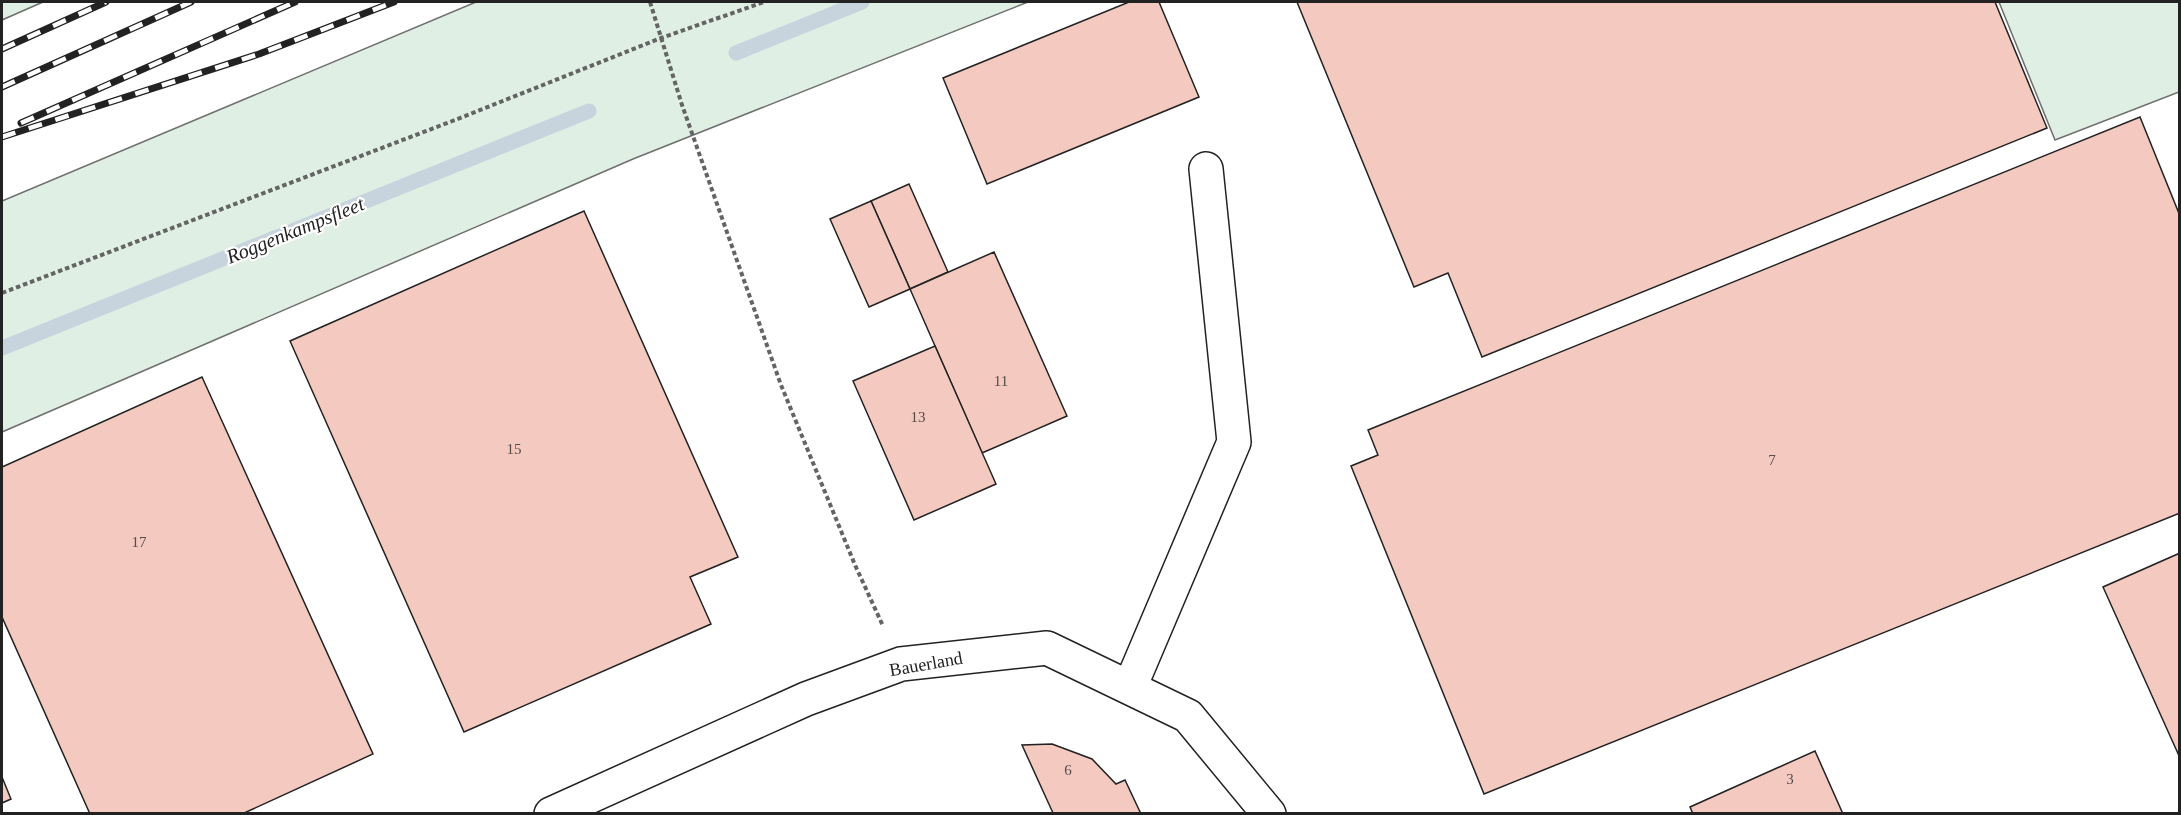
<svg xmlns="http://www.w3.org/2000/svg" width="2181" height="815" viewBox="0 0 2181 815" font-family="Georgia,serif">
  <style>
    .green { fill: #e0efe3; stroke: #6f6f6f; stroke-width: 1.5 }
    .lines { fill: none; stroke-linecap: round; stroke-linejoin: round }
    .stream { stroke: #c7d3dd; stroke-width: 15 }
    .building { fill: #f3c9c0; stroke: #222; stroke-width: 1.5 }
    .minor-casing { stroke: #222; stroke-width: 36 }
    .path { stroke: #646464; stroke-width: 4; stroke-dasharray: 4.5 3; stroke-linecap: butt }
    .minor { stroke: #fff; stroke-width: 33 }
    .rail-casing { stroke: #222; stroke-width: 7 }
    .rail { stroke: #fff; stroke-width: 4.5; stroke-dasharray: 14; stroke-linecap: butt }
    .labels { text-anchor: middle; stroke-width: 4.5; stroke-linejoin: round; paint-order: stroke }
    .number-label { font-size: 15px; fill: #564c4a }
    .street-label { font-size: 18px; fill: #222; stroke: #fff }
    .water-label { font-size: 20px; font-style: italic; fill: #222; stroke: #fff }
  </style>
  <rect width="100%" height="100%" fill="#fff"/>
  <g class="green">
    <polygon points="2,2 43,2 2,20"/>
    <polygon points="476,2 1028,2 633,159 2,432 2,201"/>
    <polygon points="1999,2 2179,2 2179,92 2055,140"/>
  </g>
  <g class="lines">
    <g class="stream">
      <polyline points="736,53 862,2"/>
      <polyline points="2,348 589,111"/>
    </g>
  </g>
  <g class="building">
    <polygon points="1129,2 1159,2 1199,97 987,184 943,78"/>
    <polygon points="1297,2 1995,2 2047,128 1482,357 1448,273 1414,287"/>
    <polygon points="2140,117 2180,216 2180,513 1484,794 1351,466 1378,455 1368,430"/>
    <polygon points="909,184 948,272 910,289 871,201"/>
    <polygon points="871,201 910,289 869,307 830,219"/>
    <polygon points="584,211 738,557 690,577 711,624 464,732 290,341"/>
    <polygon points="994,252 1067,416 982,453 910,289"/>
    <polygon points="935,346 996,484 914,520 853,381"/>
    <polygon points="202,377 373,754 242,814 90,814 2,617 2,467"/>
    <polygon points="2180,553 2180,758 2103,587"/>
    <polygon points="1052,744 1092,759 1116,784 1125,780 1141,814 1052,814 1053,813 1022,745"/>
    <polygon points="1815,751 1843,814 1693,814 1690,807"/>
    <polygon points="2,777 11,799 2,803"/>
  </g>
  <g class="lines">
    <defs>
      <g id="minor">
        <polyline points="1130,687 1234,442 1206,169"/>
        <polyline points="551,814 806,699 901,664 1047,648 1188,716 1269,814"/>
      </g>
    </defs>
    <use href="#minor" class="minor-casing"/>
    <g class="path">
      <polyline points="650,2 682,105 781,385 855,565 883,626"/>
      <polyline points="2,293 455,120 661,38 764,2"/>
    </g>
    <use href="#minor" class="minor"/>
    <defs>
      <g id="rail">
        <polyline points="2,49 106,2"/>
        <polyline points="2,87 191,2"/>
        <polyline points="21,123 295,2"/>
        <polyline points="2,137 259,54 394,2"/>
      </g>
    </defs>
    <use href="#rail" class="rail-casing"/>
    <use href="#rail" class="rail"/>
  </g>
  <g class="labels">
    <g class="number-label">
      <text x="1001" y="386">11</text>
      <text x="918" y="422">13</text>
      <text x="514" y="454">15</text>
      <text x="1772" y="465">7</text>
      <text x="139" y="547">17</text>
      <text x="1068" y="775">6</text>
      <text x="1790" y="784">3</text>
    </g>
    <g class="street-label">
      <text transform="translate(926 664) rotate(-10)" y="6">Bauerland</text>
    </g>
    <g class="water-label">
      <text transform="translate(295 230) rotate(-22)" y="7">Roggenkampsfleet</text>
    </g>
  </g>
  <rect width="2181" height="815" fill="none" stroke="#222222" stroke-width="6"/>
</svg>
